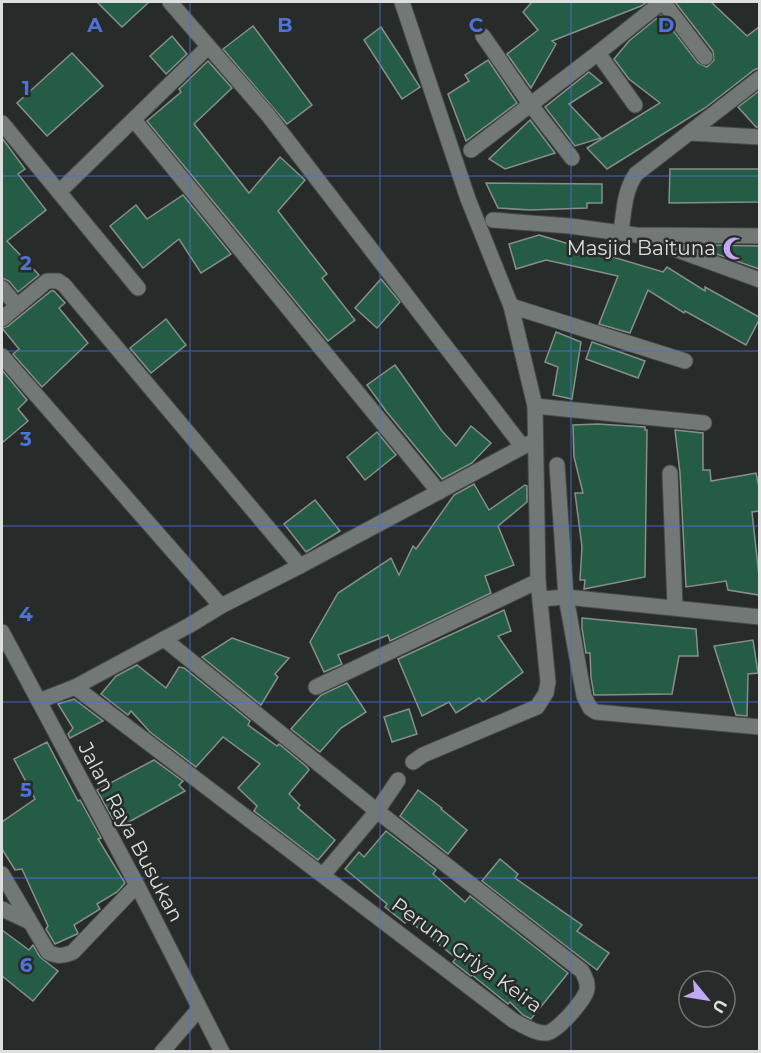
<svg xmlns="http://www.w3.org/2000/svg" width="761" height="1053" viewBox="0 0 761 1053" font-family="Montserrat,sans-serif">
  <style>
    .building { fill: #255c46; stroke: #888f8b; stroke-width: 1.5 }
    .lines { fill: none; stroke-linecap: round; stroke-linejoin: round }
    .minor-casing { stroke: #454a47; stroke-width: 17 }
    .minor { stroke: #727875; stroke-width: 15 }
    .grid { fill: none; stroke: #4d72da; stroke-width: 1.5; stroke-opacity: 0.55 }
    .labels { text-anchor: middle; stroke-width: 5; stroke-linejoin: round; paint-order: stroke }
    .poi-label { font-size: 20px; fill: #dcdfde; stroke: #272c2a; text-anchor: end }
    .street-label { font-size: 20px; fill: #dcdfde; stroke: #272c2a }
    .grid-label { font-size: 20px; text-anchor: middle; font-weight: bold; fill: #4d72da; stroke: #272c2a; stroke-width: 5; stroke-linejoin: round; paint-order: stroke }
  </style>
  <rect width="100%" height="100%" fill="#272c2a"/>
  <g class="building">
    <polygon points="97,2 149,2 122,27"/>
    <polygon points="532,2 647,2 641,6 552,41 556,44 531,88 507,54 538,30 523,12"/>
    <polygon points="675,2 711,2 747,36 759,27 759,68 754,70 705,108 607,169 587,148 660,103 629,79 614,59 629,41 661,15 698,63 707,67 714,60 713,51"/>
    <polygon points="253,26 312,105 287,124 223,49"/>
    <polygon points="381,27 420,87 402,99 364,40"/>
    <polygon points="172,36 187,54 166,74 150,56"/>
    <polygon points="72,53 103,86 47,136 17,103"/>
    <polygon points="488,60 517,103 466,141 448,94 469,81 465,75"/>
    <polygon points="208,61 232,88 194,124 249,193 280,157 305,180 278,211 327,274 322,278 355,320 328,341 147,121 181,92 179,89"/>
    <polygon points="589,72 602,83 569,104 601,138 575,146 545,107"/>
    <polygon points="759,91 759,127 756,127 738,107"/>
    <polygon points="530,120 555,153 505,169 489,159"/>
    <polygon points="2,138 25,169 18,174 46,210 7,241 39,275 18,292 9,281 2,278"/>
    <polygon points="670,169 759,169 759,202 669,203"/>
    <polygon points="486,183 602,184 602,203 587,203 587,208 530,210 498,208"/>
    <polygon points="183,195 231,254 201,273 179,239 143,268 110,226 136,205 147,219"/>
    <polygon points="539,235 663,272 667,267 705,291 705,287 759,317 759,320 746,345 685,311 684,313 648,290 630,333 599,324 618,276 546,260 516,269 509,244"/>
    <polygon points="708,245 759,246 759,269 708,251"/>
    <polygon points="381,279 400,302 377,328 355,308"/>
    <polygon points="51,291 54,291 65,303 59,308 88,343 42,387 13,354 19,349 2,328 8,326"/>
    <polygon points="166,319 186,345 151,373 130,348"/>
    <polygon points="556,332 581,342 572,399 553,395 558,367 545,362"/>
    <polygon points="592,342 645,361 638,378 586,359"/>
    <polygon points="395,365 442,431 456,446 471,426 491,443 472,463 442,479 386,411 367,385"/>
    <polygon points="2,370 27,400 18,409 28,421 2,443"/>
    <polygon points="598,424 645,427 645,430 647,430 645,577 584,589 585,580 580,580 582,547 575,493 583,493 574,457 573,425"/>
    <polygon points="675,430 703,433 703,470 710,470 711,481 756,473 759,487 759,511 752,512 759,576 759,595 728,590 726,581 686,587 680,473"/>
    <polygon points="377,432 396,455 365,480 347,457"/>
    <polygon points="474,484 489,510 525,485 527,486 527,502 498,526 514,565 485,576 491,593 390,641 388,635 338,655 342,664 324,672 310,642 338,593 391,558 399,575 413,546 416,549 454,495"/>
    <polygon points="315,500 340,531 306,552 284,524"/>
    <polygon points="504,610 511,631 498,636 523,672 483,702 479,698 456,713 449,702 422,716 398,659"/>
    <polygon points="582,618 696,629 698,656 679,656 672,694 594,695 591,677 590,653 586,653 582,628"/>
    <polygon points="232,638 289,658 275,674 278,677 261,705 202,657"/>
    <polygon points="753,640 758,673 748,674 747,716 736,715 714,646"/>
    <polygon points="137,665 166,688 179,667 184,668 250,721 248,725 277,746 279,744 307,767 309,770 289,794 300,805 298,808 335,840 318,860 254,811 257,806 238,788 260,764 223,737 196,767 150,732 131,711 128,715 101,694 116,676"/>
    <polygon points="347,683 366,712 341,728 320,752 291,729 321,695"/>
    <polygon points="74,699 103,721 70,738 68,734 73,728 58,704"/>
    <polygon points="409,709 417,734 392,742 384,717"/>
    <polygon points="47,742 78,801 80,800 101,838 98,839 125,883 117,892 97,904 100,909 74,925 78,933 77,934 55,944 46,929 48,926 22,869 15,870 2,849 2,822 35,799 14,759"/>
    <polygon points="154,760 183,781 179,785 185,791 118,828 97,790"/>
    <polygon points="418,790 442,808 441,809 467,830 448,854 400,816"/>
    <polygon points="386,831 436,870 433,874 465,902 470,896 568,973 531,1019 523,1015 510,1002 508,1004 472,975 471,976 453,962 456,958 408,920 405,923 385,907 387,904 345,869 359,852 364,857"/>
    <polygon points="500,859 518,874 515,878 582,925 577,931 609,953 597,970 482,881"/>
    <polygon points="2,930 29,950 33,945 40,957 58,971 33,1001 2,976"/>
  </g>
  <g class="lines">
    <defs>
      <g id="minor">
        <polyline points="170,2 268,115 522,446"/>
        <polyline points="402,2 468,199 511,306 535,406 538,581 548,682 546,693 537,707 423,755 413,762"/>
        <polyline points="663,2 705,57"/>
        <polyline points="483,36 530,104 572,158"/>
        <polyline points="598,53 635,105"/>
        <polyline points="134,120 439,492"/>
        <polyline points="2,123 138,288"/>
        <polyline points="690,133 760,137"/>
        <polyline points="471,150 598,53 662,2"/>
        <polyline points="59,192 208,47"/>
        <polyline points="493,220 570,226 636,235 760,236"/>
        <path d="M621,232C624,212 624,191 636,174L760,78"/>
        <polyline points="647,239 760,280"/>
        <polyline points="2,288 17,306"/>
        <polyline points="511,306 685,361"/>
        <polyline points="2,319 47,281 58,281 64,285 300,566"/>
        <polyline points="2,356 221,606"/>
        <polyline points="535,406 704,423"/>
        <polyline points="557,465 566,597 584,696 590,708 596,712 760,727"/>
        <polyline points="670,473 675,607"/>
        <polyline points="541,599 566,597 760,617"/>
        <polyline points="2,632 137,885 222,1052"/>
        <path d="M75,687L514,1021C523,1025 536,1034 546,1033C556,1033 586,999 587,989C588,982 585,977 582,971L377,811L164,639"/>
        <polyline points="316,687 538,581"/>
        <polyline points="39,701 75,687 190,625 221,606 300,566 530,443"/>
        <path d="M2,874L48,952C57,957 64,956 73,952L137,885"/>
        <polyline points="323,875 377,811 398,780"/>
        <polyline points="2,909 30,922"/>
        <polyline points="162,1052 199,1009"/>
      </g>
    </defs>
    <use href="#minor" class="minor-casing"/>
    <use href="#minor" class="minor"/>
  </g>
  <path class="grid" d="M190,2V1052M380,2V1052M571,2V1052M2,176H760M2,351H760M2,526H760M2,702H760M2,878H760"/>
  <defs>
    <symbol id="mosque-bare" viewBox="-9 -9 18 18"><path d="M3.5-4.9A6 6 0 1 0 3.5 4.9A5 5 0 1 1 3.5-4.9Z" fill="#c4a7f1" stroke="#272c2a" stroke-width="2.5" paint-order="stroke"/></symbol>
  </defs>
  <g fill-rule="evenodd">
    <use href="#mosque-bare" x="718" y="232" width="33" height="33"/>
  </g>
  <g class="labels">
    <g class="poi-label">
      <text x="716" y="255">Masjid Baituna</text>
    </g>
    <g class="street-label">
      <text transform="translate(131 832) rotate(62)" y="7">Jalan Raya Busukan</text>
      <text transform="translate(467 955) rotate(36)" y="7">Perum Griya Keira</text>
    </g>
  </g>
  <g class="grid-label">
    <text x="95" y="32">A</text>
    <text x="285" y="32">B</text>
    <text x="476" y="32">C</text>
    <text x="666" y="32">D</text>
    <text x="26" y="95">1</text>
    <text x="26" y="270">2</text>
    <text x="26" y="446">3</text>
    <text x="26" y="621">4</text>
    <text x="26" y="797">5</text>
    <text x="26" y="972">6</text>
  </g>
  <rect width="761" height="1053" fill="none" stroke="#dcdfde" stroke-width="6"/>
  <g transform="translate(707 999) rotate(120)"><circle r="28" fill="#272c2a" stroke="#6f7472" stroke-width="1.5"/>
  <path d="M0-4.5L10 22L0 15L-10 22Z" fill="#c4a7f1"/>
  <text y="-9" font-size="16" font-weight="bold" text-anchor="middle" fill="#dcdfde">U</text>
  </g>
</svg>
